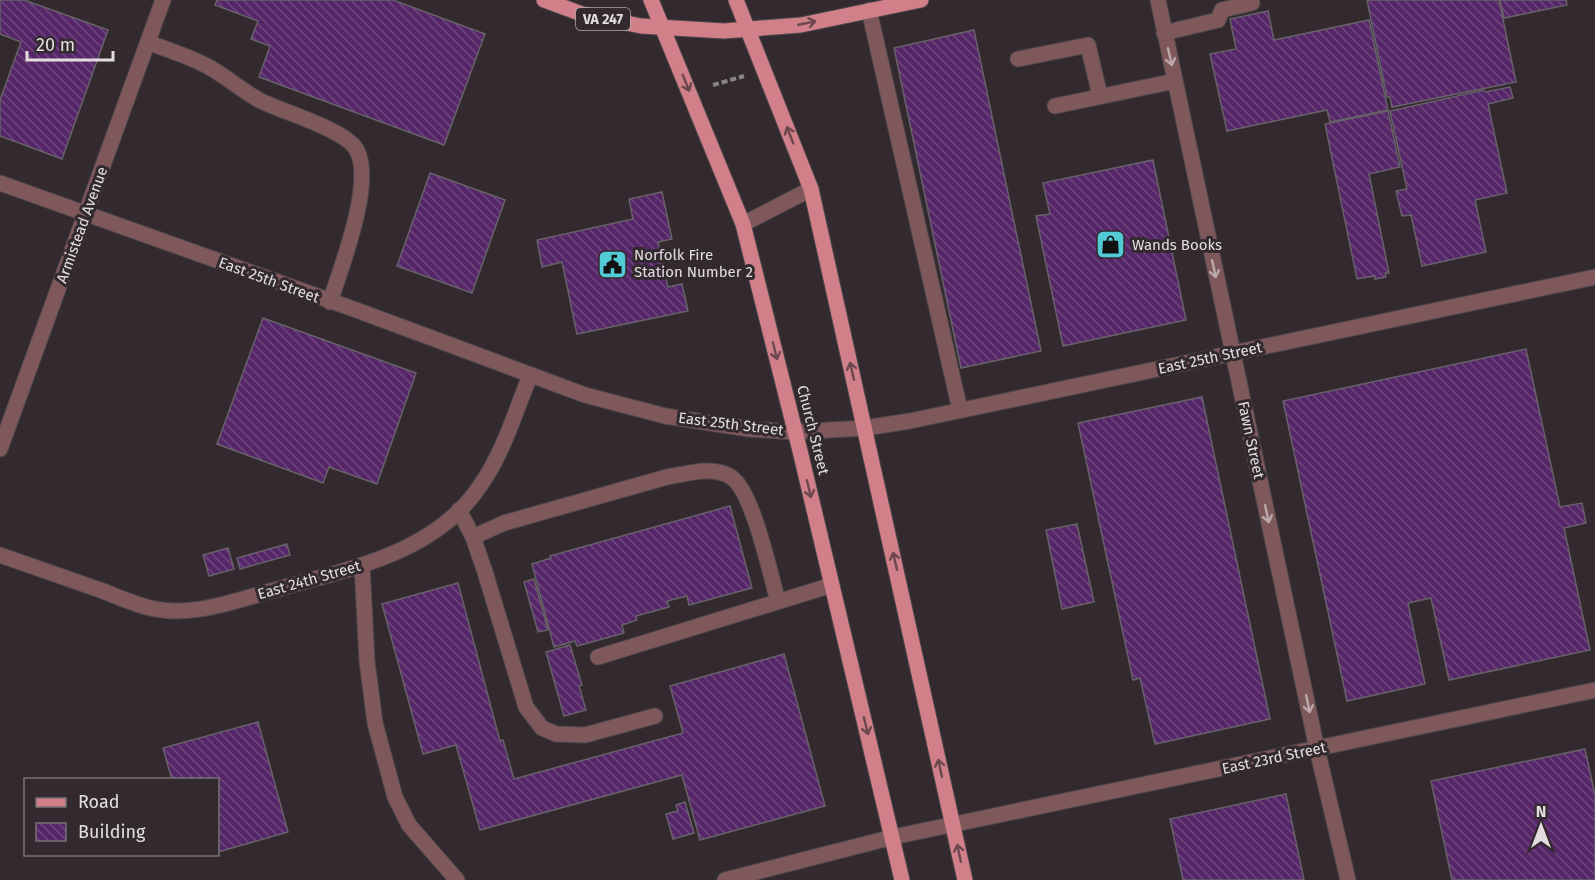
<svg xmlns="http://www.w3.org/2000/svg" width="1595" height="880" viewBox="0 0 1595 880" font-family="'Fira Sans',sans-serif">
  <style>
    .building { fill: url(#building-back-hatch); stroke: #676269; stroke-width: 1.5 }
    .lines { fill: none; stroke-linecap: round; stroke-linejoin: round }
    .minor-casing { stroke: #4e474a; stroke-width: 17 }
    .major-casing { stroke: #4e474a; stroke-width: 17 }
    .path { stroke: #8b8488; stroke-width: 4; stroke-dasharray: 6 3; stroke-linecap: butt }
    .minor { stroke: #7f585c; stroke-width: 15 }
    .major { stroke: #d1808a; stroke-width: 15 }
    .oneway { stroke: #6a484e }
    .oneway2 { stroke: #bba8ab }
    .labels { text-anchor: middle; stroke-width: 6; stroke-linejoin: round; paint-order: stroke }
    .shield { fill: #322a2e; stroke: #aea7ab; stroke-width: 1.5 }
    .shield-label { font-size: 14px; font-weight: bold; fill: #e3dde0 }
    .street-label { font-size: 15px; fill: #e3dde0; stroke: #322a2e }
    .poi-label { font-size: 15px; fill: #e3dde0; stroke: #322a2e; text-anchor: start }
  </style>
  <defs>
    <pattern id="building-back-hatch" width="6" height="6" patternUnits="userSpaceOnUse" patternTransform="scale(1.5)"><rect width="6" height="6" fill="#562768"/><path d="M-1 5l2 2M0 0l6 6M5-1l2 2" fill="none" stroke="#6e467d"/></pattern>
  </defs>
  <rect width="100%" height="100%" fill="#322a2e"/>
  <g class="building">
    <polygon points="0,0 24,0 108,30 62,159 0,136 0,100 21,42 0,34"/>
    <polygon points="217,0 393,0 485,34 444,145 259,77 270,46 251,39 258,21 215,5"/>
    <polygon points="1367,0 1499,0 1516,82 1392,107 1390,97 1387,97"/>
    <polygon points="1500,0 1566,0 1567,5 1504,18"/>
    <polygon points="1268,11 1274,40 1369,20 1388,110 1330,122 1327,110 1227,131 1210,54 1236,49 1230,19"/>
    <polygon points="974,30 1041,351 961,368 894,48"/>
    <polygon points="1510,87 1513,98 1488,104 1507,193 1475,200 1486,252 1422,266 1411,215 1402,216 1396,191 1407,189 1390,111 1484,90 1485,92"/>
    <polygon points="1388,111 1400,167 1369,174 1389,273 1385,273 1386,277 1375,279 1375,276 1357,279 1325,124"/>
    <polygon points="1153,160 1186,320 1063,346 1036,216 1050,214 1043,183"/>
    <polygon points="430,173 505,200 472,293 397,266"/>
    <polygon points="662,192 672,239 658,242 668,287 682,284 688,311 577,334 562,262 542,267 537,240 633,219 629,199"/>
    <polygon points="263,318 416,373 377,484 329,467 323,483 217,444"/>
    <polygon points="1526,349 1560,507 1582,503 1586,523 1564,528 1590,650 1449,680 1431,598 1408,603 1425,684 1347,701 1283,401"/>
    <polygon points="1202,397 1270,719 1155,744 1140,678 1133,680 1078,423"/>
    <polygon points="730,506 752,588 689,605 687,596 667,601 669,607 636,616 637,620 622,625 624,633 577,646 575,641 554,647 532,564 551,558 550,556"/>
    <polygon points="1077,524 1094,602 1062,609 1046,530"/>
    <polygon points="287,544 290,555 240,569 237,558"/>
    <polygon points="228,548 234,569 209,576 203,555"/>
    <polygon points="534,579 548,630 538,632 524,582"/>
    <polygon points="458,583 500,741 503,740 514,779 683,733 670,686 784,654 825,806 700,840 682,775 480,830 456,745 423,754 382,604"/>
    <polygon points="570,645 582,685 579,686 586,710 564,716 546,652"/>
    <polygon points="258,722 288,832 218,852 218,780 172,780 163,748"/>
    <polygon points="1585,749 1595,795 1595,880 1452,880 1431,781"/>
    <polygon points="1286,794 1304,880 1183,880 1170,819"/>
    <polygon points="685,802 694,833 673,839 666,814 678,811 676,805"/>
  </g>
  <g class="lines">
    <defs>
      <g id="minor">
        <polyline points="1158,0 1317,749 1348,880"/>
        <polyline points="869,10 960,410"/>
        <polyline points="1164,33 1218,20 1222,10 1252,3 1251,0"/>
        <path d="M148,42C167,50 189,56 207,66C226,76 242,91 261,101C284,112 335,127 352,144C380,170 340,270 330,302"/>
        <polyline points="1018,59 1088,45 1100,96"/>
        <polyline points="1055,106 1175,81"/>
        <polyline points="0,183 359,311 585,395 665,416 749,429 795,432 865,428 910,421 1595,277"/>
        <polyline points="743,224 811,189"/>
        <polyline points="0,449 163,0"/>
        <polyline points="459,510 473,537 485,572 526,707 542,728 556,734 585,735 655,716"/>
        <path d="M473,537L504,523L667,477C686,474 713,465 731,477C753,491 770,574 778,601"/>
        <path d="M0,555C34,567 68,579 103,591C118,597 134,604 150,608C193,618 237,600 278,589C352,568 437,553 482,483C504,451 515,412 530,376"/>
        <polyline points="362,565 367,661 375,723 395,797 409,825 457,880"/>
        <polyline points="598,657 832,585"/>
        <polyline points="725,880 893,837 1595,690"/>
      </g>
      <g id="major">
        <polyline points="544,0 582,14 641,26 724,31 801,25 921,0"/>
        <polyline points="651,0 743,224 801,455 902,880"/>
        <polyline points="736,0 811,189 965,880"/>
      </g>
    </defs>
    <use href="#minor" class="minor-casing"/>
    <use href="#major" class="major-casing"/>
    <polyline class="path" points="713,85 744,76"/>
    <use href="#minor" class="minor"/>
    <use href="#major" class="major"/>
  </g>
  <defs><path id="oneway-shaft" d="M-6 0H5M1.5-3L5.5 0L1.5 3" fill="none" stroke-width="1.6" stroke-linecap="round" stroke-linejoin="round" transform="scale(1.5)"/></defs>
  <g class="oneway">
    <use href="#oneway-shaft" transform="translate(807 23) rotate(-11)"/>
    <use href="#oneway-shaft" transform="translate(686 83) rotate(68)"/>
    <use href="#oneway-shaft" transform="translate(790 135) rotate(-111)"/>
    <use href="#oneway-shaft" transform="translate(775 351) rotate(76)"/>
    <use href="#oneway-shaft" transform="translate(852 371) rotate(-103)"/>
    <use href="#oneway-shaft" transform="translate(809 489) rotate(76)"/>
    <use href="#oneway-shaft" transform="translate(895 561) rotate(-103)"/>
    <use href="#oneway-shaft" transform="translate(866 726) rotate(76)"/>
    <use href="#oneway-shaft" transform="translate(940 768) rotate(-102)"/>
    <use href="#oneway-shaft" transform="translate(959 853) rotate(-102)"/>
  </g>
  <g class="oneway2">
    <use href="#oneway-shaft" transform="translate(1170 57) rotate(77)"/>
    <use href="#oneway-shaft" transform="translate(1214 269) rotate(78)"/>
    <use href="#oneway-shaft" transform="translate(1267 514) rotate(78)"/>
    <use href="#oneway-shaft" transform="translate(1308 704) rotate(78)"/>
  </g>
  <defs>
    <symbol id="shop-square" viewBox="-11 -11 22 22"><rect x="-9" y="-9" width="18" height="18" rx="4" fill="#52cbd7" stroke="#322a2e"/><path d="M-5-2.5h2.3a2.7 3.5 0 0 1 5.4 0H5L5.5 6h-11ZM-1.5-2.5h3a1.5 2.3 0 0 0-3 0Z" fill="#111"/></symbol>
    <symbol id="civic-square" viewBox="-11 -11 22 22"><rect x="-9" y="-9" width="18" height="18" rx="4" fill="#52cbd7" stroke="#322a2e"/><path d="M-.6-6.5H3V-4.5H.6V-3L4-1V1h2V6H-6V1h2V-1L-.6-3ZM-1.2 2.5V6h2.4V2.5Z" fill="#111"/></symbol>
  </defs>
  <g fill-rule="evenodd">
    <use href="#shop-square" x="1094" y="228" width="33" height="33"/>
    <use href="#civic-square" x="596" y="248" width="33" height="33"/>
  </g>
  <g class="labels">
    <rect class="shield" x="576" y="8" width="54" height="22" rx="4.5"/>
    <g class="shield-label">
      <text x="603" y="24">VA 247</text>
    </g>
    <g class="street-label">
      <text transform="translate(82 225) rotate(-70)" y="5">Armistead Avenue</text>
      <text transform="translate(269 280) rotate(20)" y="5">East 25th Street</text>
      <text transform="translate(1210 358) rotate(-12)" y="5">East 25th Street</text>
      <text transform="translate(731 424) rotate(7)" y="5">East 25th Street</text>
      <text transform="translate(813 430) rotate(76)" y="5">Church Street</text>
      <text transform="translate(1251 440) rotate(78)" y="5">Fawn Street</text>
      <text transform="translate(309 580) rotate(-16)" y="5">East 24th Street</text>
      <text transform="translate(1274 758) rotate(-12)" y="5">East 23rd Street</text>
    </g>
    <g class="poi-label">
      <text x="1132" y="250">Wands Books</text>
      <text x="634" y="260">Norfolk Fire<tspan x="634" dy="17">Station Number 2</tspan></text>
    </g>
  </g>
  <rect x="24" y="778" width="195" height="78" fill="#322a2e" stroke="#797275" stroke-width="1.5"/>
  <rect x="36" y="798" width="30" height="9" fill="#d1808a" stroke="#797275" stroke-width="1.5"/>
  <text x="78" y="808" font-size="18" fill="#e3dde0">Road</text>
  <rect x="36" y="823" width="30" height="18" fill="url(#building-back-hatch)" stroke="#797275" stroke-width="1.5"/>
  <text x="78" y="838" font-size="18" fill="#e3dde0">Building</text>
  <g transform="translate(1541 826)" stroke="#322a2e" stroke-width="4.5" paint-order="stroke">
  <path d="M0-4.5L10 22L0 15L-10 22Z" fill="#e3dde0"/>
  <text y="-9" font-size="16" font-weight="bold" text-anchor="middle" fill="#e3dde0">N</text>
  </g>
  <path d="M27 51v9h86v-9" fill="none" stroke="#e3dde0" stroke-width="3"/>
  <text x="36" y="51" font-size="18" fill="#e3dde0" stroke="#322a2e" stroke-width="4.5" paint-order="stroke">20 m</text>
</svg>
